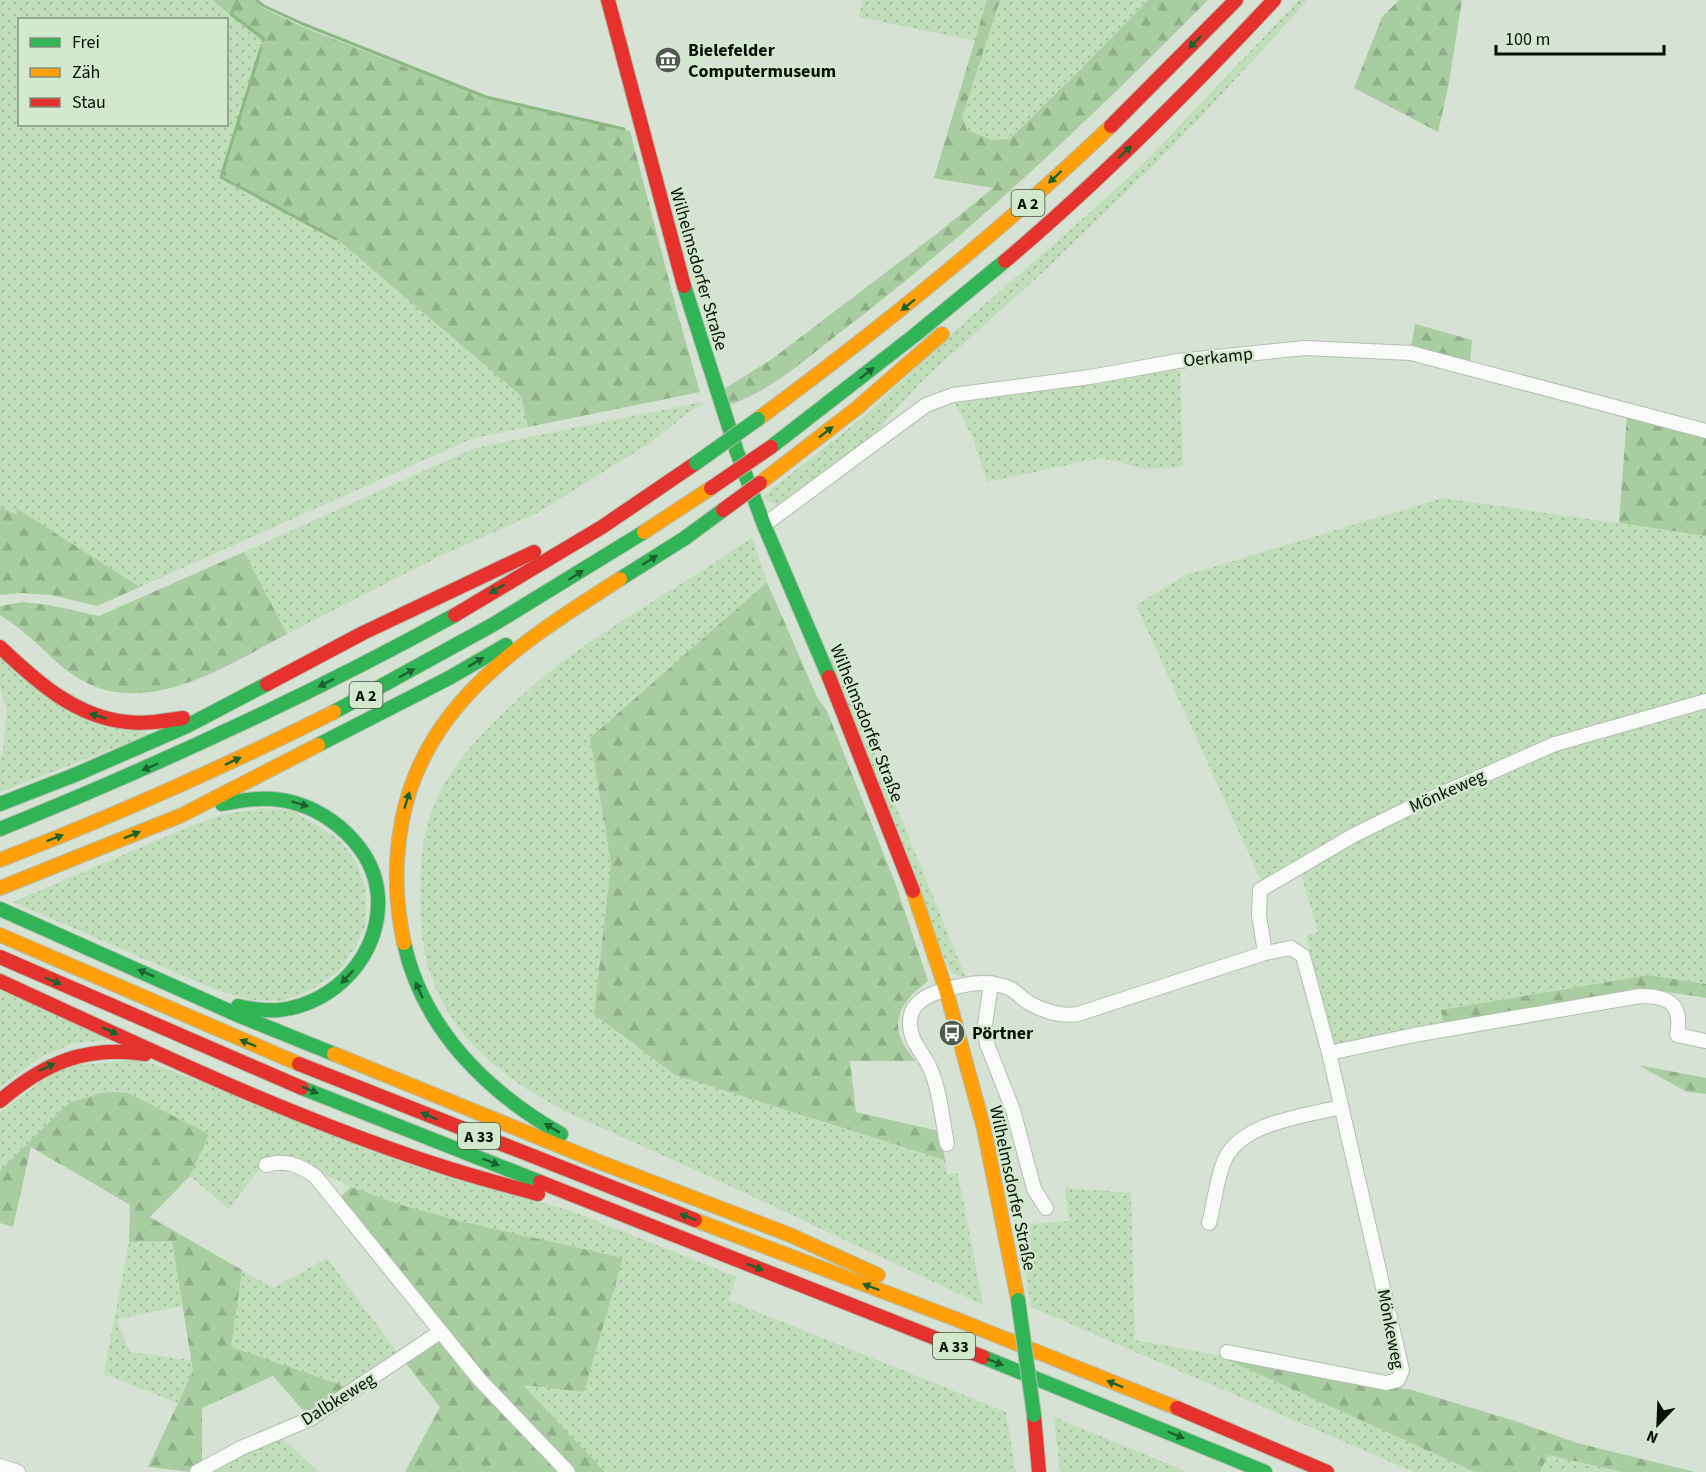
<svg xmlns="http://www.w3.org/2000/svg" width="1706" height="1472" viewBox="0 0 1706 1472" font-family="'Source Sans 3',sans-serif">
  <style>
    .grass { fill: url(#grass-dots); fill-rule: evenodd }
    .forest { fill: url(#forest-firs) }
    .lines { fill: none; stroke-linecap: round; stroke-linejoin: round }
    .stream { stroke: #8cb884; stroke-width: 3 }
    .street-casing { stroke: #b3beb1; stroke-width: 16 }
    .fast-casing { stroke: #b3beb1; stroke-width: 16 }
    .slow-casing { stroke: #b3beb1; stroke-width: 16 }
    .jam-casing { stroke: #b3beb1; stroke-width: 16 }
    .street { stroke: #f9fbf9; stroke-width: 14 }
    .fast { stroke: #30b455; stroke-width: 14 }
    .slow { stroke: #ff9f0a; stroke-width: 14 }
    .jam { stroke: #e5322d; stroke-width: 14 }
    .fast-bridge-casing { stroke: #b3beb1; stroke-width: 16; stroke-linecap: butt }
    .jam-bridge-casing { stroke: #b3beb1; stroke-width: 16; stroke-linecap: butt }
    .fast-bridge { stroke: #30b455; stroke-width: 14 }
    .jam-bridge { stroke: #e5322d; stroke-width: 14 }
    .oneway { fill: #1c622e }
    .labels { text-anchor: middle; stroke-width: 5; stroke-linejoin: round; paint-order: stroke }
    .shield { fill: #d2e9ce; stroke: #455042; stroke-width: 1.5 }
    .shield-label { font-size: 16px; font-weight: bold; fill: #080f06 }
    .poi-label { font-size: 18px; font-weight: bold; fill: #080f06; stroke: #d2e9ce; text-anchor: start }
    .street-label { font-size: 18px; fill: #080f06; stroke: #d2e9ce }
  </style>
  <defs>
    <pattern id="grass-dots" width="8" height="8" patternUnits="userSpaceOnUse" patternTransform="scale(1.5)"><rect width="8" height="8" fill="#c0deba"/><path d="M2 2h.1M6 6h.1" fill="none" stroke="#a4bd9e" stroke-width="1.8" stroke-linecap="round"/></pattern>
    <pattern id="forest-firs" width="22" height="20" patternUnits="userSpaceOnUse" patternTransform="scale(1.5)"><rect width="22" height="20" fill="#a7cda0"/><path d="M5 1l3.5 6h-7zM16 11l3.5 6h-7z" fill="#8eaf88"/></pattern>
  </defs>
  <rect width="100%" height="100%" fill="#d6e3d4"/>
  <g class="grass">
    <path d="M0,0H211L263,42L222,177L338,240L521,396L528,427L471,439L140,587L17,509V515L0,507ZM20,20H226V124H20Z"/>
    <polygon points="863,0 987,0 976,41 859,17"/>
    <polygon points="1000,0 1148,0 1082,68 1008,139 992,140 967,130 962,117"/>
    <path d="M1299,0H1308L1202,116L1149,170L1039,276L923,380L869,440L783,504C774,505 770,503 763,496L867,414L952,333L1094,209L1145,162Z"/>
    <polygon points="1180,367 1183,467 1146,469 1101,458 987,482 973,438 955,403 1090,383"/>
    <polygon points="702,402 704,404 692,410 650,443 537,513 436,558 287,634 244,552 475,448"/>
    <polygon points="1443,498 1706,536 1706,695 1555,739 1352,832 1264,879 1260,878 1136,605 1186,575"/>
    <path d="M752,537L767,582L590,738L611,863L594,1014L675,1075L945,1160L947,1175L958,1173L983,1305L711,1177L564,1111C485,1069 423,1012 421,917C421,887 419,856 427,827C438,782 466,750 498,718C514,703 531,687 548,673C613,622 686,584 752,537Z"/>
    <path d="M834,652L965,976C954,976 951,973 947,964L829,661Z"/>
    <polygon points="0,656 149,735 0,792 0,760 3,749 7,708 0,690"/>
    <polygon points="1706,706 1706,984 1648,975 1441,1010 1443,1025 1334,1046 1306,936 1318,932 1300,871 1356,840 1410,814 1556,749"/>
    <polygon points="263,808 293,811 340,840 357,863 366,890 366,924 356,946 340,970 310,991 281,1001 251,1000 214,989 13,902 186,828 221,815"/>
    <polygon points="0,989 110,1040 74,1043 39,1058 0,1087"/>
    <polygon points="139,1059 476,1184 571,1211 737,1277 728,1300 1006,1412 1016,1472 605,1472 522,1384 584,1392 623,1258 464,1222 405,1206 351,1187 317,1171 262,1165 229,1209 190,1176 209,1134 128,1093 100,1093 69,1103 0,1171 0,1112 61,1067"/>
    <polygon points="1065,1188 1131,1193 1135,1340 1217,1355 1475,1472 1414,1472 1031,1307 1017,1225 1069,1221"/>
    <polygon points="172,1241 182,1306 118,1319 118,1324 130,1352 191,1360 193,1371 177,1403 104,1374 129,1242"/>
    <polygon points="327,1258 400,1356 350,1388 230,1347 242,1270 273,1288"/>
    <polygon points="1054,1417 1187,1472 1060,1472"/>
    <polygon points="280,1436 319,1472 207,1472"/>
    <polygon points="1547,1455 1622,1472 1540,1472"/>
  </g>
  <g class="forest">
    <polygon points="212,0 254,0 263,8 303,27 485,98 630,131 677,311 700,392 528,427 521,396 338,240 222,177 263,42"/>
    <path d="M987,0H1000L962,117L967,130L992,140L1009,139L1082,68L1148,0H1208C1092,117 973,231 842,331C808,357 769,393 728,405L724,389L772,359L935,235L993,188L934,178Z"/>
    <polygon points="1399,0 1462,0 1448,88 1438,132 1354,88 1382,17"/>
    <polygon points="1415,324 1472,340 1470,362 1411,347"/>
    <polygon points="1627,415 1706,436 1706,536 1619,523"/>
    <polygon points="0,507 17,515 16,508 140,587 97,606 51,595 22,593 0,595"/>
    <path d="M244,552L287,634C226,666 146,720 78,678C58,666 44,649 26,634C18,627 9,621 0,615V606L23,602L49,605L99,616Z"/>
    <path d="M767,582L817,697L827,711L896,885L928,981C896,1005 886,1029 916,1061H850L856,1112L939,1131L945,1160L675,1075L594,1014L611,863L590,738Z"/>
    <polygon points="1648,975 1706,984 1706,998 1656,990 1443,1025 1441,1010"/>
    <polygon points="1638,1065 1706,1078 1706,1094 1687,1092"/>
    <polygon points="115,1092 128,1093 209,1134 190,1176 150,1217 242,1270 231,1347 350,1388 308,1416 273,1376 202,1408 202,1466 191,1472 148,1467 193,1371 172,1241 129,1242 130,1205 31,1147 13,1227 0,1223 0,1171 69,1103 100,1093"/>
    <polygon points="351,1187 405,1206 464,1222 623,1258 584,1392 523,1385 605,1472 575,1472 487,1379 338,1199"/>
    <polygon points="439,1338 561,1472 405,1472 440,1407 404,1361"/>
    <polygon points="1217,1355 1412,1390 1512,1420 1577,1443 1695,1472 1622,1472 1548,1455 1540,1472 1475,1472"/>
  </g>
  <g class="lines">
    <g class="stream">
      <polyline points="237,0 231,14 264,39 263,41"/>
      <polyline points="256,0 264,6 303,24 486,97 624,129"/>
      <polyline points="233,184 221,177 261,48"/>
      <polyline points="236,185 336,239"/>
    </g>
    <defs>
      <g id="street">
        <polyline points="764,525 926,405 953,395 1090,377 1178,361 1305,348 1411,353 1706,431"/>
        <polyline points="1265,953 1259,915 1260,890 1354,835 1407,809 1555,744 1706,701"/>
        <polyline points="991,983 985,1025 987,1044 1013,1110 1034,1189 1046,1208"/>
        <path d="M1329,1053L1414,1035L1640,996C1669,996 1683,1004 1677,1035L1705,1041"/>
        <path d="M947,1144C942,1118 940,1091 930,1068C923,1052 909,1041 910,1022C910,1006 922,998 935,993C960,985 986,977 1011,989C1017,993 1023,999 1029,1003C1043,1011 1062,1017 1078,1014L1265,953L1291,948L1303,956L1329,1053L1402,1370L1398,1380L1386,1383L1227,1352"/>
        <path d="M266,1165C285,1159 299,1165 315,1176L479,1379L568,1472"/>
        <path d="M1209,1223C1215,1202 1216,1179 1225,1159C1243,1122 1305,1116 1341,1107"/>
        <polyline points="0,1466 18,1472"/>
        <polyline points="197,1472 241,1448 310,1419 440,1332"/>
      </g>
      <g id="fast">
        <polyline points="684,286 737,452 764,525 829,677"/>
        <polyline points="771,447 915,335 1005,261"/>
        <polyline points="620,579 685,538 723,510"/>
        <polyline points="334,712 494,624 644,532"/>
        <polyline points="318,745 449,678 506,645"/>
        <polyline points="0,804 77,774 187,726 267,684"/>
        <path d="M222,804C242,800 261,797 281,800C328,807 375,848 378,897C381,955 335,1004 279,1010C265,1011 251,1009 238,1006"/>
        <path d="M0,829C156,766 308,696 455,615"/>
        <polyline points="0,909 240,1016 334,1054"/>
        <path d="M404,943C423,1029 487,1092 561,1134"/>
        <polyline points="302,1088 540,1182"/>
        <polyline points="983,1357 1265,1472"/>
      </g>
      <g id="slow">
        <path d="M758,419C881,328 1000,232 1111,126"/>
        <polyline points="760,483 857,408 942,334"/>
        <polyline points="644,532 711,488"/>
        <path d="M0,860C114,816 224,767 334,712"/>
        <polyline points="0,888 182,815 318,745"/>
        <polyline points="913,891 946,990 984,1129 1018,1300"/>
        <polyline points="0,935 299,1064"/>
        <path d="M404,943C395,902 394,863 402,821C424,702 525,640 620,579"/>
        <polyline points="334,1054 594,1160 790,1235 878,1275"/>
        <polyline points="695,1220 958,1320 1177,1408"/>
      </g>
      <g id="jam">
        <polyline points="608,0 684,286"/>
        <polyline points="1111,126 1236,0"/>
        <path d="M1005,261C1101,180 1189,91 1274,0"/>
        <polyline points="455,615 602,527 696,463"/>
        <path d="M0,647C36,681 75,717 127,722C146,724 164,721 183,718"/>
        <polyline points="829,677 913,891"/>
        <polyline points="267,684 363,633 534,552"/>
        <polyline points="0,957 302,1088"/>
        <path d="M0,981C148,1049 295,1120 450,1169C479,1178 509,1186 538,1194"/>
        <polyline points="299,1064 695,1220"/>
        <path d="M0,1101C44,1063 86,1045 145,1054"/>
        <polyline points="540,1182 983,1357"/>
        <polyline points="1177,1408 1327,1472"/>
        <polyline points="1034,1415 1039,1472"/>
      </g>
    </defs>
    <use href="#street" class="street-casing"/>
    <use href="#fast" class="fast-casing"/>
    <use href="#slow" class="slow-casing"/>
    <use href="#jam" class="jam-casing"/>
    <use href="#street" class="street"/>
    <use href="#fast" class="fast"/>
    <use href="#slow" class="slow"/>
    <use href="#jam" class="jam"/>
    <defs>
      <g id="fast-bridge">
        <polyline points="696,463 758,419"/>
        <polyline points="1018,1300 1034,1415"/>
      </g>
      <g id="jam-bridge">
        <polyline points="711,488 771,447"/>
        <polyline points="723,510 760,483"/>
      </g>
    </defs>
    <use href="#fast-bridge" class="fast-bridge-casing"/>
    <use href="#jam-bridge" class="jam-bridge-casing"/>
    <use href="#fast-bridge" class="fast-bridge"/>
    <use href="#jam-bridge" class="jam-bridge"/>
  </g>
  <defs><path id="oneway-solid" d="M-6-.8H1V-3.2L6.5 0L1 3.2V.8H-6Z" transform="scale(1.5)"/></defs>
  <g class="oneway">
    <use href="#oneway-solid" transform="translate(1195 42) rotate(135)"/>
    <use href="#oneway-solid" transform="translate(1125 152) rotate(-43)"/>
    <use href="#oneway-solid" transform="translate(1055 177) rotate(137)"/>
    <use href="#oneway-solid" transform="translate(908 305) rotate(141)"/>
    <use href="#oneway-solid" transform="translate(867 373) rotate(-38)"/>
    <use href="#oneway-solid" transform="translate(826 432) rotate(-38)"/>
    <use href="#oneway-solid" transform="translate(650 560) rotate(-32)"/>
    <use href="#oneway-solid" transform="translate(576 575) rotate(-32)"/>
    <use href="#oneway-solid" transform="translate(497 589) rotate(150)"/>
    <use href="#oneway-solid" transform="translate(476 662) rotate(-31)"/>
    <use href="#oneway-solid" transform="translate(407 673) rotate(-28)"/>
    <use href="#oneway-solid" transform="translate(326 683) rotate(153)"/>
    <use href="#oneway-solid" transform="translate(98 716) rotate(-163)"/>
    <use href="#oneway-solid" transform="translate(233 761) rotate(-25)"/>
    <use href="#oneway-solid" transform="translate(150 767) rotate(157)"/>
    <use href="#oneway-solid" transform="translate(407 800) rotate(-73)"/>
    <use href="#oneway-solid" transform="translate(300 804) rotate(17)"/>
    <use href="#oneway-solid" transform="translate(132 835) rotate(-22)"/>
    <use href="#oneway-solid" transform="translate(55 838) rotate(-21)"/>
    <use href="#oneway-solid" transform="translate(146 973) rotate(-156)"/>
    <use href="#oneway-solid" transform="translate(347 977) rotate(133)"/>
    <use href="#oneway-solid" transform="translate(53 981) rotate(23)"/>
    <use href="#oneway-solid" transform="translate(419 990) rotate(-114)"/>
    <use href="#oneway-solid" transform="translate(110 1031) rotate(25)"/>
    <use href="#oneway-solid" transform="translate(248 1043) rotate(-157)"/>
    <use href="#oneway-solid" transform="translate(47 1067) rotate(-25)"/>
    <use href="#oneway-solid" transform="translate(310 1090) rotate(22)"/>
    <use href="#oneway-solid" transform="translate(429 1116) rotate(-158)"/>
    <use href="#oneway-solid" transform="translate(552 1128) rotate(-149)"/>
    <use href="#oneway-solid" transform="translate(491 1162) rotate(22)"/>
    <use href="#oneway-solid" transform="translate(688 1217) rotate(-159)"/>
    <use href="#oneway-solid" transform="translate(755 1267) rotate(22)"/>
    <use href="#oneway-solid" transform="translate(871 1287) rotate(-159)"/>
    <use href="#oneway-solid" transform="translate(995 1362) rotate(22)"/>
    <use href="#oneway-solid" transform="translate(1115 1384) rotate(-158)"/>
    <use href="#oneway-solid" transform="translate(1176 1435) rotate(23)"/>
  </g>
  <defs>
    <symbol id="museum-disc" viewBox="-11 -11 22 22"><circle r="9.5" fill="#50594e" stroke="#d2e9ce"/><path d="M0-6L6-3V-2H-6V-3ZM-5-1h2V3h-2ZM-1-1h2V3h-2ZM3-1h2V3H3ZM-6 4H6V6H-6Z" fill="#fff"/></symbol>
    <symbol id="bus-disc" viewBox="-11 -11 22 22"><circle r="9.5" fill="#50594e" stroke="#d2e9ce"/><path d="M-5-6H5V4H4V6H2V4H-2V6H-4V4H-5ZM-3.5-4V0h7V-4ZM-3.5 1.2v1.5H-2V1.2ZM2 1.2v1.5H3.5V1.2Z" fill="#fff"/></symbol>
  </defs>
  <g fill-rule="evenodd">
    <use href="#museum-disc" x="653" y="45" width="30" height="30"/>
    <use href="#bus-disc" x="937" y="1018" width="30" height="30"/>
  </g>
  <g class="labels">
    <g class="shield">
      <rect x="1011.5" y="190" width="33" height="26" rx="4.5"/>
      <rect x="349.5" y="682" width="33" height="26" rx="4.5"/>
      <rect x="458" y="1123" width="42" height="26" rx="4.5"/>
      <rect x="933" y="1333" width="42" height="26" rx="4.5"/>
    </g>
    <g class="shield-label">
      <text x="1028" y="209">A 2</text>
      <text x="366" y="701">A 2</text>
      <text x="479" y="1142">A 33</text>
      <text x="954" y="1352">A 33</text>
    </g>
    <g class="poi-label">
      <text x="688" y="56">Bielefelder<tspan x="688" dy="21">Computermuseum</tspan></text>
      <text x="972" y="1039">Pörtner</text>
    </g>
    <g class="street-label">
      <text transform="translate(699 269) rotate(74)" y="6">Wilhelmsdorfer Straße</text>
      <text transform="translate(1218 357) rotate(-6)" y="6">Oerkamp</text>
      <text transform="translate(867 723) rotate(68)" y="6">Wilhelmsdorfer Straße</text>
      <text transform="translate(1447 791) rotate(-24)" y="6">Mönkeweg</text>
      <text transform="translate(1013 1188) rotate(78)" y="6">Wilhelmsdorfer Straße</text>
      <text transform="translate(1391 1329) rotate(79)" y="6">Mönkeweg</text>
      <text transform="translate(338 1399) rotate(-32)" y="6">Dalbkeweg</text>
    </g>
  </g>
  <rect x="18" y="18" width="210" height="108" fill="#d2e9ce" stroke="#81927e" stroke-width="1.5"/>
  <rect x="30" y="38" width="30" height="9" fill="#30b455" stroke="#81927e" stroke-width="1.5"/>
  <text x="72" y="48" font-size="18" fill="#080f06">Frei</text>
  <rect x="30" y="68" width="30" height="9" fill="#ff9f0a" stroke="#81927e" stroke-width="1.5"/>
  <text x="72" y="78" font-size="18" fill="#080f06">Zäh</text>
  <rect x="30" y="98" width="30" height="9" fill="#e5322d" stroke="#81927e" stroke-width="1.5"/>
  <text x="72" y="108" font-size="18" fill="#080f06">Stau</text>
  <g transform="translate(1658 1424) rotate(203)" stroke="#d2e9ce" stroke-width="4.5" paint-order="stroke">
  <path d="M0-4.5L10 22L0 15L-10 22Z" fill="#080f06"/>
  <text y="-9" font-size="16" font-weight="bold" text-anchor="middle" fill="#080f06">N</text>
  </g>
  <path d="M1496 45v9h168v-9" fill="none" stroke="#080f06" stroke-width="3"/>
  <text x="1505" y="45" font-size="18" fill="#080f06" stroke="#d2e9ce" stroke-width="4.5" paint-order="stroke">100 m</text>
</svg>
